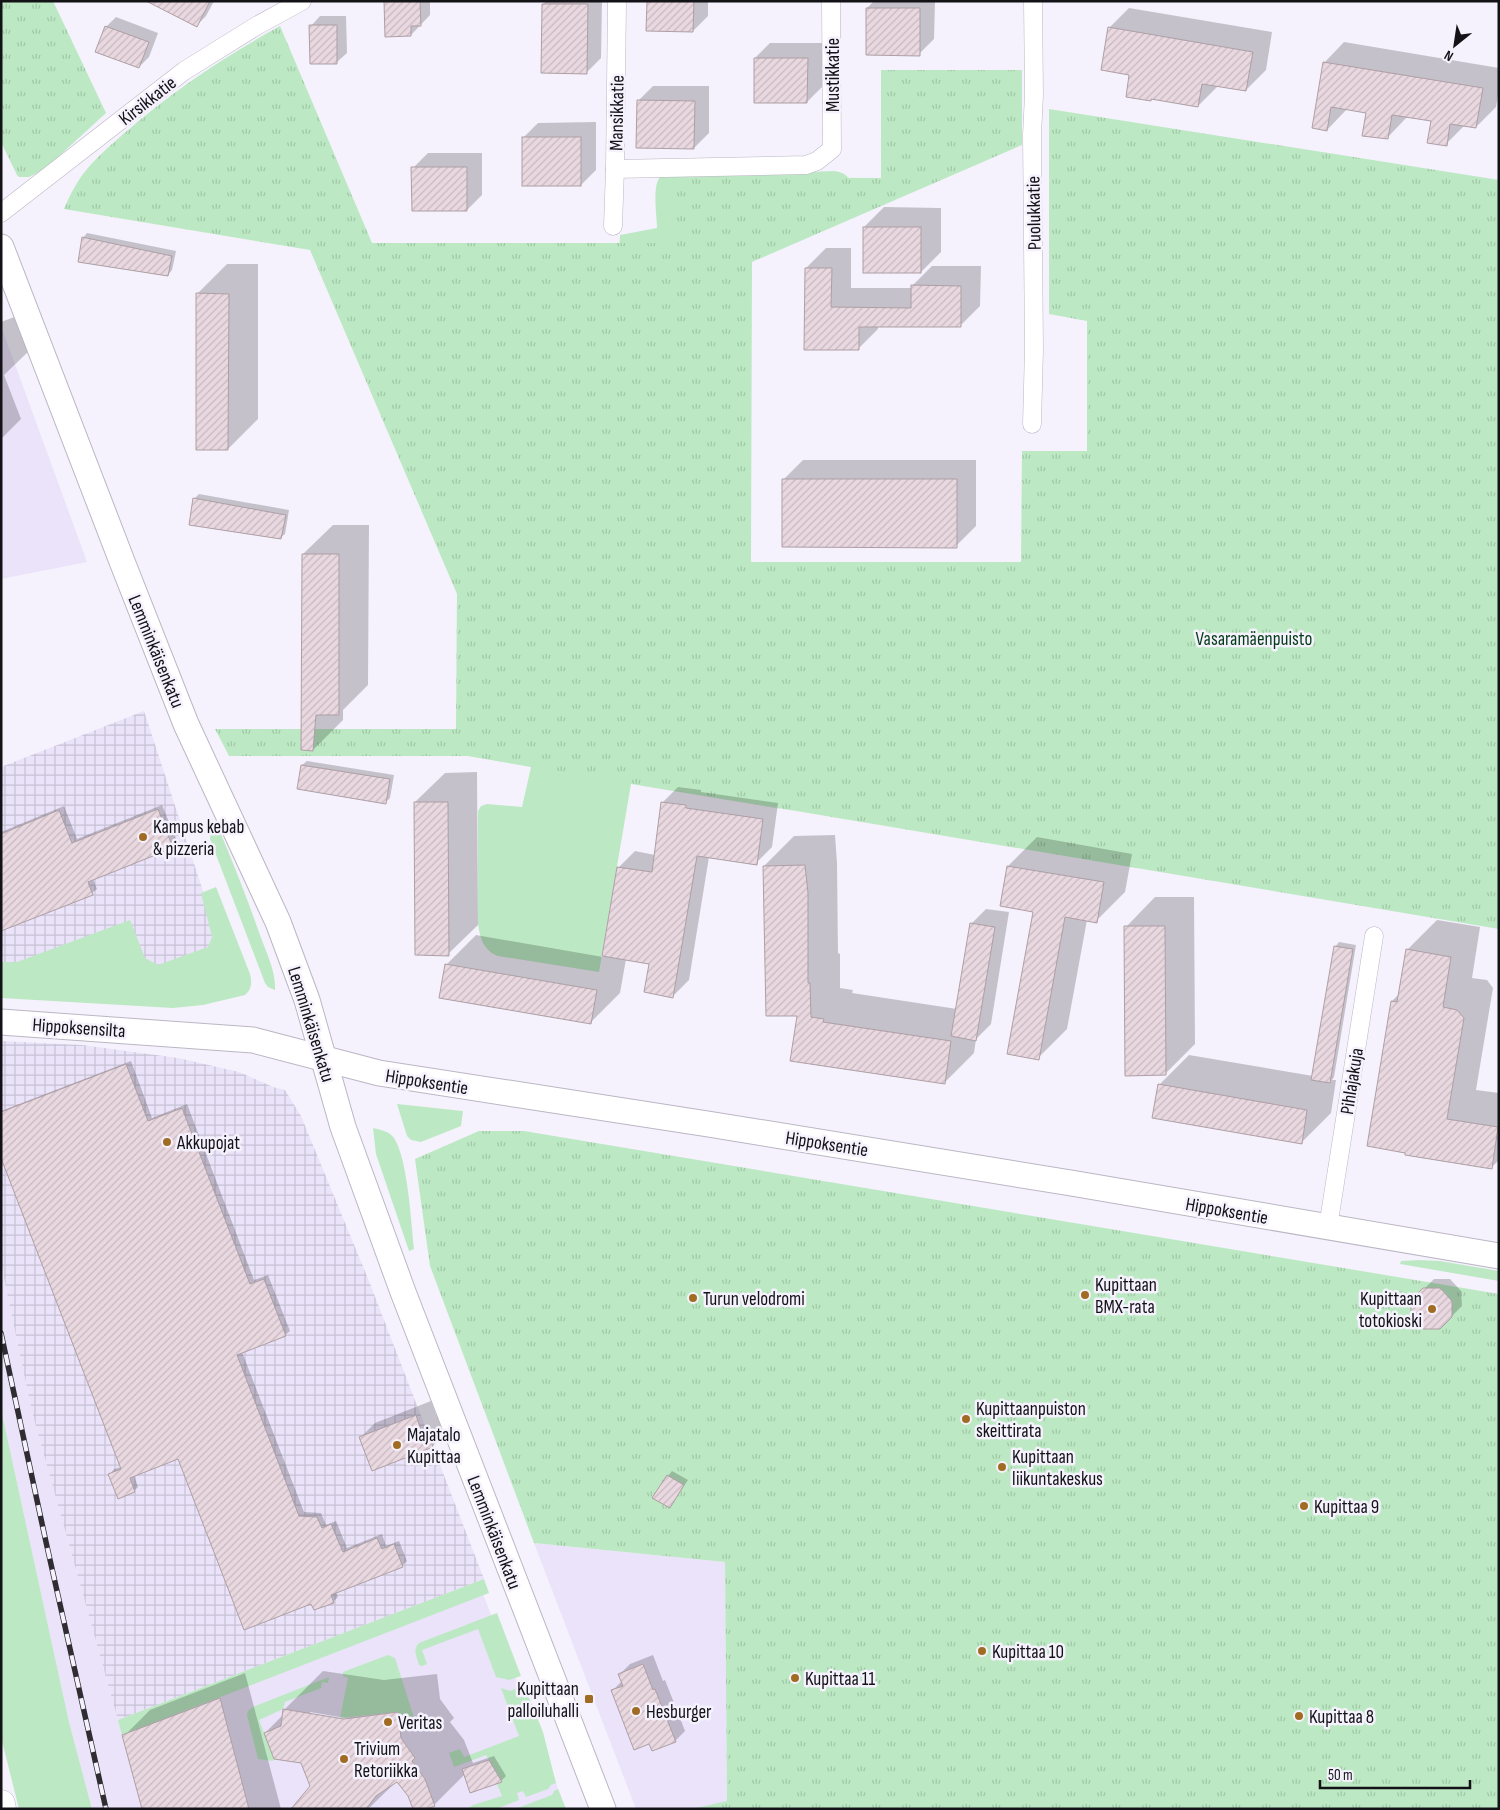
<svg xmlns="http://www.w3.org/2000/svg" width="1500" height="1810" viewBox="0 0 1500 1810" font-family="'Sofia Sans Condensed',sans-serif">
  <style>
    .built { fill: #eae3f9 }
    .industrial { fill: url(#industrial-grid) }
    .green { fill: #bce9c3 }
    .park { fill: url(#park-tufts) }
    .shadow { fill: #0003; fill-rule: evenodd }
    .building { fill: url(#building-hatch); stroke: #ae9fa5 }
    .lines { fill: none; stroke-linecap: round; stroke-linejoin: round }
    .street-casing { stroke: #bbb6c4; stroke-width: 19 }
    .secondary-casing { stroke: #bbb6c4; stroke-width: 27 }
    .highway-casing { stroke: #bbb6c4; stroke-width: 29 }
    .street { stroke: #fff; stroke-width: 18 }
    .secondary { stroke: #fff; stroke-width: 25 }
    .highway { stroke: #fff; stroke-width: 28 }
    .rail-casing { stroke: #2f2d32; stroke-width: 5.5 }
    .rail { stroke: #f5f2fd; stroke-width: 4; stroke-dasharray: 11; stroke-linecap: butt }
    .poi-dot { fill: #a06c24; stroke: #f5f2fd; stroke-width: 2 }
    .labels { text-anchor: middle; stroke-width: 5; stroke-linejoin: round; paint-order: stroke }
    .street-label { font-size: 19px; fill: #131216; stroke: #f5f2fd }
    .park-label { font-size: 19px; fill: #043b17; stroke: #f5f2fd }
    .poi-label { font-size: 19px; fill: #131216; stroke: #f5f2fd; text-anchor: start }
  </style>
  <defs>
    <pattern id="industrial-grid" width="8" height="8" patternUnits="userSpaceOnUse" patternTransform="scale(1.25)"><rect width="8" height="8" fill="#eae3f9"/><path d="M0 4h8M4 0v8" fill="none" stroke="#c8c2d5"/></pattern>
    <pattern id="park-tufts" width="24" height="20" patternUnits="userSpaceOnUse" patternTransform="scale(1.25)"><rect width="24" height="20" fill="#bce9c3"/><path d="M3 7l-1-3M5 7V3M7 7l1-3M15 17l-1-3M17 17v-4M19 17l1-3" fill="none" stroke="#a1c7a7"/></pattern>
    <pattern id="building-hatch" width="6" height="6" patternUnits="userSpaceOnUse" patternTransform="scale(1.25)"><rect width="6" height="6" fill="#e9d8df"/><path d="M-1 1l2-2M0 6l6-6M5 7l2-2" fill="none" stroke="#c7b8bf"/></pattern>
  </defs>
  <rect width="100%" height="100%" fill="#f5f2fd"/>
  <g class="built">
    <polygon points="1,326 87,562 1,579"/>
    <polygon points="1,1264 32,1412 118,1720 478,1581 566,1809 92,1809 69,1722 1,1409"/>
    <polygon points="534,1543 725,1562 727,1802 692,1809 636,1809"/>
  </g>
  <g class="industrial">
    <polygon points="144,711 221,946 150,974 1,965 1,767"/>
    <polygon points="1,1041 82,1045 178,1058 239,1072 273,1087 285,1090 301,1116 369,1281 484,1579 118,1720 32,1412 1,1264"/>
  </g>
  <g class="green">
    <path d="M834,171C842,172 846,174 851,181L729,252L619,250L620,235L657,228C657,215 651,183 662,175L756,174Z"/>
    <path d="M426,743L794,811L631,784L599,972L498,956C484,951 480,938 478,924V811L481,806L487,804L522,807L531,767L468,756H229L232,751Z"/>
    <path d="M218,827C233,862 247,898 260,935C266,952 276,971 275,990L268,987L265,983L210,839L211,832Z"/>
    <path d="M216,887L250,974C252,983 252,989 245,995L203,1005L173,1008L1,998V962H17L130,920L145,958L158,965L208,947L212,937L201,893Z"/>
    <polygon points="397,1104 463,1111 461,1126 421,1142 411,1140 407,1136"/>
    <path d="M373,1128C381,1130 389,1131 394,1138C408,1160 411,1222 414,1249L409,1251L376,1154Z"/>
    <polygon points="1419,1260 1440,1261 1499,1271 1499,1281 1400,1264 1401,1261"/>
    <polygon points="1,1409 69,1722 92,1809 19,1809 1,1737"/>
    <polygon points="484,1579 489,1593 122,1735 118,1720"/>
    <path d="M497,1613L521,1676L509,1680L496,1677L478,1629L422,1650L427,1664L422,1666L419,1665C417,1657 412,1650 419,1643Z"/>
    <polygon points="388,1655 395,1658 416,1724 400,1730 398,1712 340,1718 348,1678 343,1676 343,1672"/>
    <polygon points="329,1677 328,1683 322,1682 321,1688 285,1702 283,1709 259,1720 274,1759 273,1761 258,1759 247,1715 248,1711 253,1707"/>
    <polygon points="524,1685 543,1732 556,1783 551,1785 548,1789 526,1797 523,1791 517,1793 519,1800 496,1809 467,1809 473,1805 502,1796 497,1784 502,1781 486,1755 454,1767 449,1753 460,1749 464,1757 519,1736 501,1688 510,1691"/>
    <polygon points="558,1789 566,1809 515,1809 552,1795 554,1791"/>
  </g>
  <g class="park">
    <polygon points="1,1 53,1 106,113 45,169 29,177 19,177 17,175 1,142"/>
    <path d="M280,26L372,243H673L674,177L881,178V70H1022V145L752,262L751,562H1021L1022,451H1087V321L1049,314V109L1499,180V929L469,756H229L215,729H456L457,594L310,250L64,209C70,195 77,181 87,169C99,155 114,142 128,130C175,89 226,56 280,26Z"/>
    <polygon points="479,1131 524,1131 1499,1294 1499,1809 692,1809 727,1801 725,1562 534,1543 430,1266 415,1159"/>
  </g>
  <g class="shadow">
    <polygon points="157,1 214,1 206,16 196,26"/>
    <polygon points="386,1 430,1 430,15 411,35"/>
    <polygon points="546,1 602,1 601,58 586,73 543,4"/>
    <polygon points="648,1 708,1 708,16 693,31"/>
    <polygon points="874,1 935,1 934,39 919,54 867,8"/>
    <polygon points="1129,8 1272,32 1266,70 1246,90 1219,85 1198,106 1153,98 1150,100 1131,74 1109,28"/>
    <polygon points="320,16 346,16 347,53 337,62 311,26"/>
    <polygon points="116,17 158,33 149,57 139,67 106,27"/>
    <polygon points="1344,42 1499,68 1499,90 1496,107 1476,127 1465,125 1446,144 1432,120 1408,116 1387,138 1368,112 1347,109 1327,130 1324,63"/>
    <polygon points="770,43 822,43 822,87 807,102 755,58"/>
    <polygon points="653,86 709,86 709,133 694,148 638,101"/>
    <polygon points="596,122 596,170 581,185 523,138 538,123"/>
    <polygon points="428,153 482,153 482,195 467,210 413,168"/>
    <polygon points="884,207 941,208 941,252 921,272 864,227"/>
    <polygon points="87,233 176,251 172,270 168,275 83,238"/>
    <polygon points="826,248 851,248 851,288 912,288 912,286 932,266 981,266 980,306 960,326 878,325 878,329 858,349 806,268"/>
    <polygon points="227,264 258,264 258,419 228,449 197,294"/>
    <polygon points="17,316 30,350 4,375 21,419 1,439 1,322"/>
    <polygon points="803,460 976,460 976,526 956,546 783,480"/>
    <polygon points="199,494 289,510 285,534 280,538 194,499"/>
    <polygon points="333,525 369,525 368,685 343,710 343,720 313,750 303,554"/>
    <polygon points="307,761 394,775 390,798 386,802 299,788 302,765"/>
    <polygon points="477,772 478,925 448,954 415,802 445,773"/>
    <polygon points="678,787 701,790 701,792 778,803 772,847 756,863 709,857 689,980 673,996 650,963 626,959 620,993 590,1023 446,965 476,935 603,957 619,867 635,851 655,855 662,803"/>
    <polygon points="162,805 177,842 173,847 93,879 97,889 92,893 1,930 1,832 64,806 77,839"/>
    <polygon points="835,835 837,863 838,953 840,954 840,988 853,990 852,993 957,1009 971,924 986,909 1009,912 991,1024 976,1039 974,1053 944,1083 798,1014 764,866 794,836"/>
    <polygon points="1037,837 1132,854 1125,892 1096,921 1087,920 1067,1029 1038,1058 1034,911 1008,866"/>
    <polygon points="1155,897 1194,897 1195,1044 1165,1074 1126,927"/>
    <polygon points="1437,920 1480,927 1472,978 1487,980 1493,988 1476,1090 1499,1093 1499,1160 1491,1168 1368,1145 1392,1001 1400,993 1407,950"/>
    <polygon points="1339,942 1356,945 1334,1077 1332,1080 1336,1080 1331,1113 1301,1143 1159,1085 1189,1055 1313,1076 1335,947"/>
    <polygon points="131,1061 152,1118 187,1104 254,1280 268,1275 290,1331 285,1335 242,1352 304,1512 321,1513 326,1525 336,1521 347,1548 382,1534 386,1546 399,1541 407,1561 402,1566 336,1592 338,1597 333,1602 312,1602 179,1457 134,1475 138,1487 134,1491 110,1474 114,1469 121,1467 1,1155 1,1111"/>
    <polygon points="1434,1279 1450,1279 1461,1291 1462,1306 1440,1328 1413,1300"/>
    <polygon points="431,1401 436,1415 441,1414 448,1431 433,1446 360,1438 375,1423"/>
    <polygon points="672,1471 688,1480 670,1507 668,1476"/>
    <polygon points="653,1655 663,1681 665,1680 685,1731 675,1741 612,1691 622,1681 620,1674 630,1664"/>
    <path d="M323,1671L384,1680L437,1674L440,1699L454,1718L450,1722L464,1740L473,1763L494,1756L506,1776L501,1781L465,1774L435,1804L424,1809L409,1796L398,1780L368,1809H288L295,1806L311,1786L302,1762L265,1733L284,1714V1710ZM310,1712L351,1719L350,1721L310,1715Z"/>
    <polygon points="245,1673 281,1809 143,1809 124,1736 150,1710"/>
  </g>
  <g class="building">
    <polygon points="146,1 210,1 197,27"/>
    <polygon points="384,1 420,1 421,26 411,26 411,36 385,37"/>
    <polygon points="647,1 694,1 693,32 646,31"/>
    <polygon points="542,4 588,4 587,74 541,73"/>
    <polygon points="866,8 920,8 920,56 866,55"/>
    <polygon points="309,25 337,25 337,64 310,64"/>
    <polygon points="105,26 149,42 139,68 95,52"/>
    <polygon points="1108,27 1253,52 1246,91 1202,84 1198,107 1151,99 1151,101 1126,97 1129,75 1101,70"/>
    <polygon points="754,58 808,58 807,103 754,103"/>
    <polygon points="1323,62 1483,88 1476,128 1450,124 1447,146 1427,143 1431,121 1392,115 1388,139 1362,136 1366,113 1331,107 1327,131 1312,128"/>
    <polygon points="637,100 695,101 694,149 636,148"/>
    <rect x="522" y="137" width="59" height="49"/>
    <polygon points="411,167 467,167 467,211 412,211"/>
    <rect x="863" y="227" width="58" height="46"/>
    <polygon points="82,237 172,256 168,276 78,262"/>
    <polygon points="805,268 832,268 831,307 911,308 911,285 961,286 961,327 859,327 859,350 804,350"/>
    <polygon points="196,293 229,294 228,450 196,450"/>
    <polygon points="782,479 957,479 957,548 782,547"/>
    <polygon points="193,498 286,515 281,539 189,525"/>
    <polygon points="302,554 339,554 339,715 316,715 313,751 301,750"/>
    <polygon points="301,765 390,779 386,804 297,789"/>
    <polygon points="414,802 448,802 449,956 415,955"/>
    <polygon points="661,802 686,805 686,808 763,819 757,865 697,856 673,998 644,992 649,964 602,956 617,867 652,872"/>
    <polygon points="158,809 173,848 88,882 93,895 1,931 1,834 59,810 72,843"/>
    <polygon points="805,865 808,893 808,983 810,983 811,1017 824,1019 823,1022 951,1041 945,1084 790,1061 797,1016 766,1016 763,866"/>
    <polygon points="1007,866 1104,882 1097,923 1065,917 1039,1060 1007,1054 1033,912 1000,906"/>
    <polygon points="970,923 995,927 976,1041 951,1036"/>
    <polygon points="1124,926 1165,926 1166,1075 1125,1076"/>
    <polygon points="1334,946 1353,949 1330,1083 1311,1080"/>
    <polygon points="1406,949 1451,957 1443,1007 1457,1010 1464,1018 1447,1119 1498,1127 1492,1169 1405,1155 1405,1153 1367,1146 1391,1001 1397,1002"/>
    <polygon points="445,964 597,990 591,1024 439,998"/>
    <polygon points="126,1064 148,1121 182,1108 250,1284 264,1279 286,1336 237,1355 299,1516 317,1517 322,1528 331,1524 343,1552 377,1538 382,1549 394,1544 403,1567 331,1595 334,1603 314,1610 311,1604 244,1630 178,1459 130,1478 135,1492 118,1499 108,1474 121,1469 1,1158 1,1112"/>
    <polygon points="1158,1084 1307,1110 1302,1144 1152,1118"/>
    <polygon points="1423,1288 1440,1288 1452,1301 1452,1317 1440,1329 1423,1329 1411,1317 1411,1300"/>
    <polygon points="416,1415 421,1430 426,1428 433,1447 372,1471 359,1437"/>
    <polygon points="667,1475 684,1485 670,1508 652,1498"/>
    <polygon points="643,1664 653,1690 655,1689 676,1742 652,1751 649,1744 634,1750 611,1690 623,1686 618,1674"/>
    <polygon points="220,1698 249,1809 142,1809 122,1735"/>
    <polygon points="283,1709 344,1719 398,1712 401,1738 415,1758 412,1761 425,1779 435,1806 427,1809 413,1809 408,1796 397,1782 376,1796 366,1809 291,1809 310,1786 301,1763 274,1759 264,1733 281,1726"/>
    <polygon points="489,1760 502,1782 470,1793 462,1769"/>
  </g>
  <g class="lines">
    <defs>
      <g id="street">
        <polyline points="615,169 806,165 817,161 832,149 831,1"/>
        <polyline points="1,213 184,71 258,25 302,1"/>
        <polyline points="613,226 615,169 617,1"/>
        <polyline points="1032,424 1034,349 1032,135 1034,95 1033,1"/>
        <polyline points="1328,1227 1374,936"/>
      </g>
      <g id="secondary">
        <polyline points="1,247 123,564 186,724 278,922 307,1000 343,1127 403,1292 603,1809"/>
        <polyline points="1,1022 253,1040 379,1073 708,1124 1071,1183 1499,1256"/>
      </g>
      <polyline id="highway" points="1,1804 2,1809"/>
    </defs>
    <use href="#street" class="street-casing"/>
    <use href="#secondary" class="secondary-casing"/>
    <use href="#highway" class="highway-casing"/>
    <use href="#street" class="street"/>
    <use href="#secondary" class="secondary"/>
    <use href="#highway" class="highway"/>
    <defs>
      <polyline id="rail" points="1,1333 46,1542 106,1809"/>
    </defs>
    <use href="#rail" class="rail-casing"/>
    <use href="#rail" class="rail"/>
  </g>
  <g class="poi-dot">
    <circle cx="143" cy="837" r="5"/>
    <circle cx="167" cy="1142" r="5"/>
    <circle cx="1085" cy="1295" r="5"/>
    <circle cx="693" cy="1298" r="5"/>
    <circle cx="1432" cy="1309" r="5"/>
    <circle cx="966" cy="1419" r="5"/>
    <circle cx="397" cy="1445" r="5"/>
    <circle cx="1002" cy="1467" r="5"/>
    <circle cx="1304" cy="1506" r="5"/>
    <circle cx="982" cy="1651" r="5"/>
    <circle cx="795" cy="1678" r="5"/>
    <rect x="584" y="1694" width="10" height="10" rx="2.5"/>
    <circle cx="636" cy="1711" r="5"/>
    <circle cx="1299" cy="1716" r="5"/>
    <circle cx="388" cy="1722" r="5"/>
    <circle cx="344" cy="1759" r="5"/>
  </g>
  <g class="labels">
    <g class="street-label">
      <text transform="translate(832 75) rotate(-90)" y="7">Mustikkatie</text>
      <text transform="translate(147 100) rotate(-38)" y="7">Kirsikkatie</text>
      <text transform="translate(616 113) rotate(-89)" y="7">Mansikkatie</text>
      <text transform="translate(1033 213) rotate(-91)" y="7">Puolukkatie</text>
      <text transform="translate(157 651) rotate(68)" y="7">Lemminkäisenkatu</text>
      <text transform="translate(312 1024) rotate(73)" y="7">Lemminkäisenkatu</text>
      <text transform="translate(79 1027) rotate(4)" y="7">Hippoksensilta</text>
      <text transform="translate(427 1081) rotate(9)" y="7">Hippoksentie</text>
      <text transform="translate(1351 1081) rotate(-81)" y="7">Pihlajakuja</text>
      <text transform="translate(827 1143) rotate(9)" y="7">Hippoksentie</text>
      <text transform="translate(1227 1210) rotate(10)" y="7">Hippoksentie</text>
      <text transform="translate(495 1532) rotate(69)" y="7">Lemminkäisenkatu</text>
    </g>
    <g class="park-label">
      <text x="1254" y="645">Vasaramäenpuisto</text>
    </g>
    <g class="poi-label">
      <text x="153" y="833">Kampus kebab<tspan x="153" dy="22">&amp; pizzeria</tspan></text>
      <text x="177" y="1149">Akkupojat</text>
      <text x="1095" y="1291">Kupittaan<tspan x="1095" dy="22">BMX-rata</tspan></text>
      <text x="703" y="1305">Turun velodromi</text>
      <text x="1422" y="1305" text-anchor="end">Kupittaan<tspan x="1422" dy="22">totokioski</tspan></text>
      <text x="976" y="1415">Kupittaanpuiston<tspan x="976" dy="22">skeittirata</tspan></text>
      <text x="407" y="1441">Majatalo<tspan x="407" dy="22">Kupittaa</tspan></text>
      <text x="1012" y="1463">Kupittaan<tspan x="1012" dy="22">liikuntakeskus</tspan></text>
      <text x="1314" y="1513">Kupittaa 9</text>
      <text x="992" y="1658">Kupittaa 10</text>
      <text x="805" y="1685">Kupittaa 11</text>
      <text x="579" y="1695" text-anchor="end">Kupittaan<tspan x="579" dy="22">palloiluhalli</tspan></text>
      <text x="646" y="1718">Hesburger</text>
      <text x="1309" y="1723">Kupittaa 8</text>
      <text x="398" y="1729">Veritas</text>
      <text x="354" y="1755">Trivium<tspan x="354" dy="22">Retoriikka</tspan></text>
    </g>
  </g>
  <rect width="1500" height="1810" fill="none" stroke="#131216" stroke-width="5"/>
  <g transform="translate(1455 45) rotate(210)" stroke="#f5f2fd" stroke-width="4" paint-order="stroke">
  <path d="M0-4L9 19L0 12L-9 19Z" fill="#131216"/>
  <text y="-8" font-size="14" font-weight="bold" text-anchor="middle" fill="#131216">N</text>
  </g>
  <path d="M1320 1780v8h150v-8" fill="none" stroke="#131216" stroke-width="2.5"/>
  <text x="1328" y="1780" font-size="15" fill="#131216" stroke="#f5f2fd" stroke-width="4" paint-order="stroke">50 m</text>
</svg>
